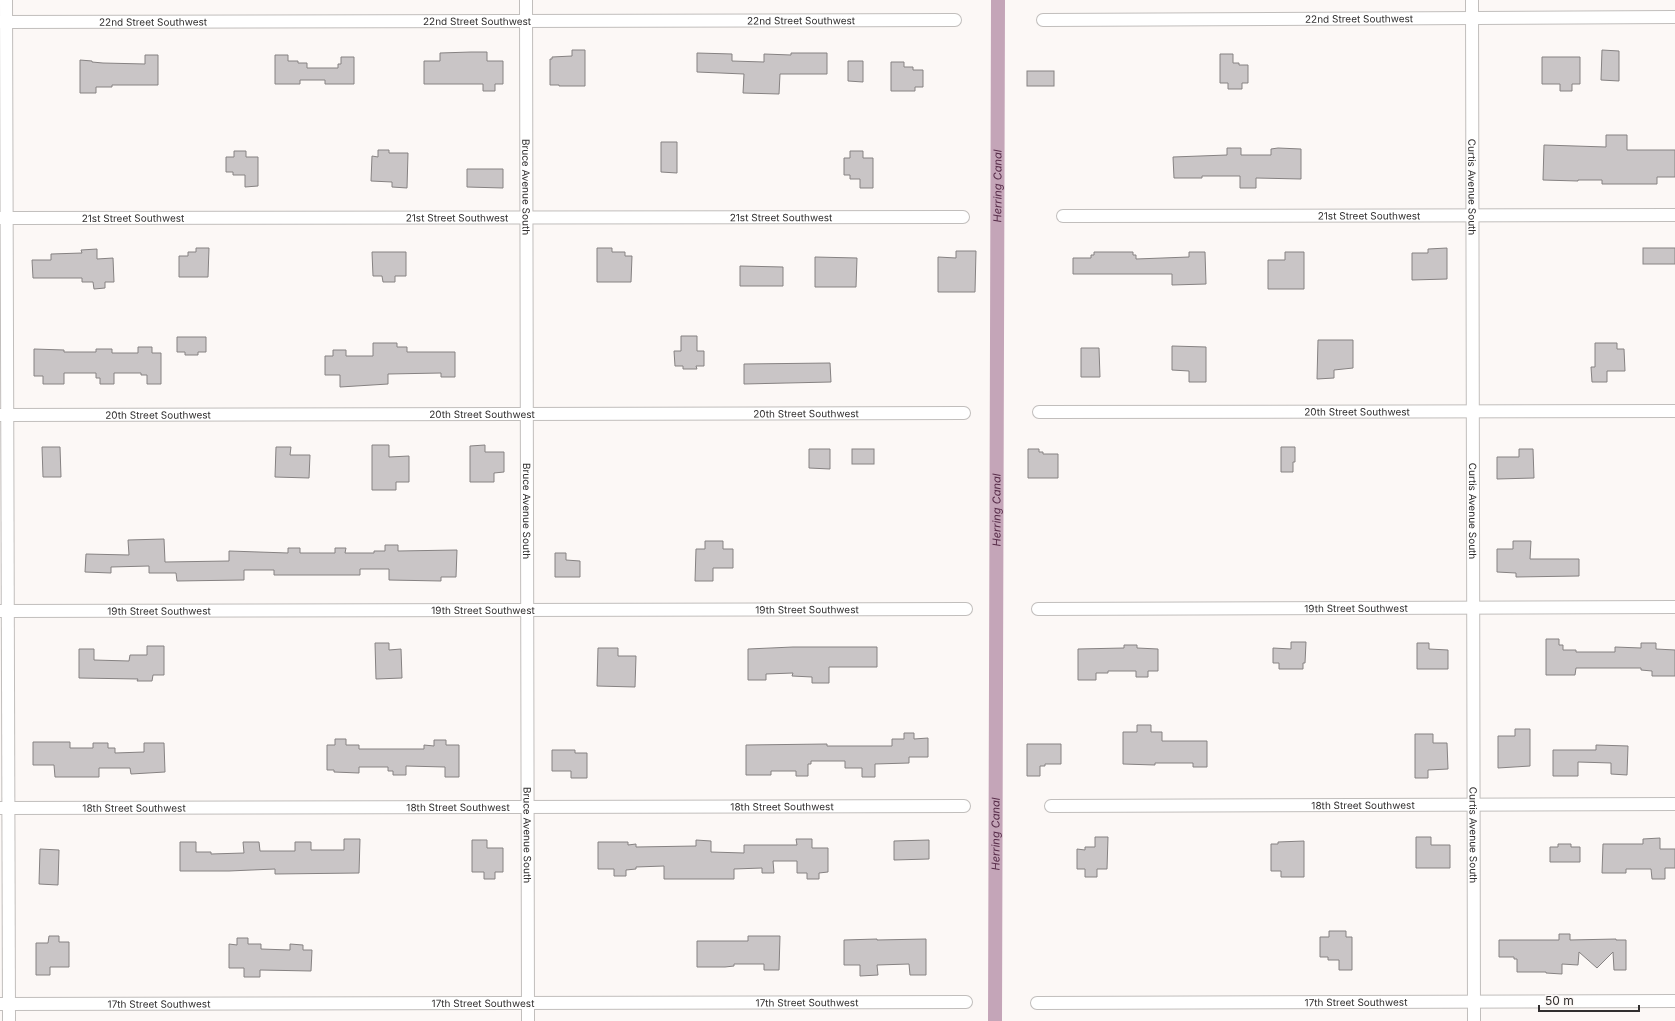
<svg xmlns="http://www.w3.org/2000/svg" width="1675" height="1021" viewBox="0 0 1675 1021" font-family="Inter,sans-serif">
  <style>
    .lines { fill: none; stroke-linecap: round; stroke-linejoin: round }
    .canal { stroke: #c4a5b8; stroke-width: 14 }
    .building { fill: #c9c5c6; stroke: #868282 }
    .minor-casing { stroke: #c1bebc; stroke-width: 14 }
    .minor { stroke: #fff; stroke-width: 12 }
    .labels { text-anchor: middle; stroke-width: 3; stroke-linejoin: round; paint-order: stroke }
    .street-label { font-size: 10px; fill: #312f2f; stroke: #fcf8f6 }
    .water-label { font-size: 11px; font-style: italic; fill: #562b48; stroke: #fcf8f6 }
  </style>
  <rect width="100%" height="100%" fill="#fcf8f6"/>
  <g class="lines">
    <path class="canal" id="s1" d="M995,1021L998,0"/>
  </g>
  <g class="building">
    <polygon points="572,50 585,50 585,86 559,86 559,85 550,85 550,59 552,59 552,57 572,56"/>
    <polygon points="1602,50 1619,51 1619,81 1601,80"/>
    <polygon points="471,52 487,52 487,61 503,61 503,84 495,84 495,91 483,91 483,84 424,84 424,61 440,61 440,53"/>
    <polygon points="697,53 732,54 732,61 764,62 764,54 791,55 791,53 827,53 827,74 780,74 779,94 743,93 744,74 697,72"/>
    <polygon points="1220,54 1233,54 1233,63 1239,63 1239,65 1248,65 1248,83 1242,83 1242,89 1228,89 1228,83 1220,83"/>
    <polygon points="145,55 158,55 158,85 112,85 112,87 96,87 96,93 80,93 80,60 92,61 92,62 103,63 145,64"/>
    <polygon points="275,55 288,55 288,61 298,61 298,63 307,63 307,68 338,68 338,64 341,64 341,57 354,57 354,84 325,84 325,80 300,80 300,84 275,84"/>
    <polygon points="1542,57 1580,57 1580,84 1572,84 1572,91 1560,91 1560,84 1542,84"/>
    <polygon points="848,61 863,61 863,82 848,81"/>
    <polygon points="891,62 904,62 904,67 913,67 913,70 923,70 923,87 915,87 915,91 891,91"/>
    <rect x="1027" y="71" width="27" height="15"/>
    <polygon points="1606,135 1627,135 1627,150 1675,150 1675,177 1657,177 1657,184 1602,184 1602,180 1578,180 1578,181 1543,180 1544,145 1606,147"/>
    <polygon points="661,142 677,142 677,173 661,172"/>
    <polygon points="1227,148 1241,148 1241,155 1271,155 1271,149 1278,148 1301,149 1301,179 1256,178 1256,188 1240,188 1240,176 1202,176 1202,178 1174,178 1173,157 1227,155"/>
    <polygon points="378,150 389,150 389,153 408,153 407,188 392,187 392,182 371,181 372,156 378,157"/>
    <polygon points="234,151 246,151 246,157 258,157 258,186 245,187 245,175 233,175 233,172 226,172 226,157 234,157"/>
    <polygon points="850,151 863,151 863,158 873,158 873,188 860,188 860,179 850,179 850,175 844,175 844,158 850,158"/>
    <polygon points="467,169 503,169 503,188 467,187"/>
    <polygon points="196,248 209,248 208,277 179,277 179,256 188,256 188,252 196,252"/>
    <polygon points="597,248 612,248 612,252 625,252 625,256 632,256 631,282 597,282"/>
    <polygon points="1447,248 1447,279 1412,280 1412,253 1428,253 1428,249"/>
    <rect x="1643" y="248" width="32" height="16"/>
    <polygon points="97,249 97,259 113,258 114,282 105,282 105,288 94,289 93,282 82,282 82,278 33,278 32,260 51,260 51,254 82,253 81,250"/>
    <polygon points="956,251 976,251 975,292 938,292 938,257 956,258"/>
    <polygon points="372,252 406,252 406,276 395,276 395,282 383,282 382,276 373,276"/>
    <polygon points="1094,252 1133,252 1133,255 1136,255 1136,259 1189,257 1189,252 1205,252 1206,284 1172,285 1172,274 1073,274 1073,258 1091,258 1091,255 1094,255"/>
    <polygon points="1285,252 1304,252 1304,289 1268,289 1268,260 1285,260"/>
    <polygon points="815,257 857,258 856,287 815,287"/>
    <polygon points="740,266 783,267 783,286 740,286"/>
    <polygon points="681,336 697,336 697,351 704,351 704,366 696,366 697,369 683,369 683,366 675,366 674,351 681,351"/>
    <polygon points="177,337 206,337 206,352 198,352 198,355 185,355 185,352 177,352"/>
    <polygon points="1318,340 1353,340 1353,368 1334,370 1334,378 1317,379"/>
    <polygon points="373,343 397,343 397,347 407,347 407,352 455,352 455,377 441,377 441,373 388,374 388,384 340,387 340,375 325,375 325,356 333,356 333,350 346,350 346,356 373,356"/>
    <polygon points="1595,343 1617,343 1617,349 1624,349 1625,371 1607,371 1607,382 1592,382 1591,367 1595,367"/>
    <polygon points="1172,346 1206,347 1206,382 1189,382 1189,371 1172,370"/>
    <polygon points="138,347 152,347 152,353 161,353 161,384 147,384 147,375 141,375 141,373 114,373 114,384 100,384 100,378 96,378 96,373 64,373 64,384 43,384 43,376 34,376 34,349 64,350 64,352 96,352 96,349 112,349 112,353 138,353"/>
    <polygon points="1081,348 1099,348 1100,377 1081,377"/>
    <polygon points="830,363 831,382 744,384 744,364"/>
    <polygon points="372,445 389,445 389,457 409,456 409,482 396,482 396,490 372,490"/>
    <polygon points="485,445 485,452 504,452 504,472 494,473 494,482 470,482 470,446"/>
    <polygon points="42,447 60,447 61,477 43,477"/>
    <polygon points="276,447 291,447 290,455 310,455 309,478 275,477"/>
    <polygon points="1281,447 1295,447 1295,462 1293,462 1293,472 1281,472"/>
    <polygon points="809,449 830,449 830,469 809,468"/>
    <rect x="852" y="449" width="22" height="15"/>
    <polygon points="1028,449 1039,449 1039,452 1043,452 1043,454 1058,454 1058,478 1028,478"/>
    <polygon points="1519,449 1533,449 1534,478 1497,479 1497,457 1519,457"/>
    <polygon points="164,539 165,562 229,561 229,551 288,553 288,548 300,548 300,553 335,553 335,548 346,548 345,553 374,553 374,551 385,551 385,545 398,545 398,551 457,550 456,577 441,577 441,581 389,580 389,569 360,569 360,575 274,575 274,570 244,570 244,580 177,581 176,573 149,573 149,566 111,567 111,573 85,572 86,554 129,555 128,540"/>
    <polygon points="705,541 723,541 723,549 733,549 733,568 713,568 713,581 695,581 696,549 705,549"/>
    <polygon points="1513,541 1531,541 1530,559 1579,559 1579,576 1516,577 1516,573 1497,572 1497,549 1513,549"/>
    <polygon points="555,553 566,553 566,560 580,561 580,577 555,577"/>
    <polygon points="1546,639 1559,639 1559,645 1563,645 1563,650 1576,650 1576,652 1615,652 1615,647 1641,648 1641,643 1656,643 1656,649 1675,650 1675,676 1652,676 1652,671 1641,670 1641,668 1576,668 1575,675 1546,675"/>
    <polygon points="1291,642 1306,642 1305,663 1303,663 1303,669 1279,669 1279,663 1273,663 1273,648 1291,649"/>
    <polygon points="375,643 389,643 389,650 401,649 402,678 376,679"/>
    <polygon points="1417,643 1429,643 1429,649 1448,650 1448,669 1417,669"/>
    <polygon points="1124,645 1137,645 1137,648 1158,649 1158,671 1148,671 1148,677 1136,677 1136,671 1108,671 1108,673 1096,673 1096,680 1078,680 1078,649 1124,648"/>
    <polygon points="147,646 164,646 164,675 153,675 152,681 137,681 138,679 79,678 79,649 94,649 94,660 129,661 130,655 147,655"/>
    <polygon points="793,647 877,647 877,667 829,667 829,683 812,683 812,677 792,676 793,673 766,674 766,680 748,680 748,649"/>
    <polygon points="598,648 618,648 618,656 636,656 635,687 597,686"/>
    <polygon points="1137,725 1151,725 1151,732 1162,732 1162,741 1207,741 1207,767 1193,767 1193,763 1155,763 1155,765 1123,764 1123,732 1137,732"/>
    <polygon points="1515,729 1530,729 1530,766 1498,768 1498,736 1515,736"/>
    <polygon points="904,733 914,733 914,739 928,738 928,757 909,757 909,763 875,764 875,777 862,777 862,768 845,768 845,761 811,761 811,764 808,764 808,776 796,776 796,771 771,771 771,775 746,775 746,745 827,744 827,746 892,746 892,739 904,739"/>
    <polygon points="1415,734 1433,734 1433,743 1447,743 1448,769 1428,770 1428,778 1415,778"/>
    <polygon points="335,739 346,739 346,745 359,745 359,749 424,749 424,745 434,746 434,740 446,740 446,745 459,745 459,777 445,777 445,767 406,766 406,775 393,775 393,771 388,771 388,767 359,767 359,773 334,772 334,770 327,770 327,745 335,745"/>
    <polygon points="33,742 70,742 70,748 93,748 93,743 108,743 108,748 115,748 115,753 144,752 144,743 164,743 165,772 131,774 130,768 99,768 99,777 55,777 54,765 33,765"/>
    <polygon points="1027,744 1061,744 1061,764 1045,764 1045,766 1040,766 1040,776 1027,776"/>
    <polygon points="1596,745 1628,746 1627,775 1611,774 1611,763 1578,762 1578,776 1553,776 1553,750 1596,750"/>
    <polygon points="552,750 575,750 575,753 587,753 587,778 571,778 571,771 552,771"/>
    <polygon points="1095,837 1108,837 1107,869 1097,869 1097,877 1085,877 1085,869 1077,869 1077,849 1085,850 1085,847 1095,847"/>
    <polygon points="1416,837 1431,837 1431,845 1450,845 1450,868 1416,868"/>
    <polygon points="1660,838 1660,849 1675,849 1675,868 1665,868 1665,879 1652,879 1651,869 1626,869 1626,873 1602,873 1603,844 1643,844 1643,839"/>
    <polygon points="344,839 360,839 359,873 275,874 275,869 229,871 180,871 180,842 196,842 196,852 211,852 211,854 244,853 243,842 259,842 260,851 295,851 295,842 311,842 311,850 344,850"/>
    <polygon points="796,839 812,839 812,848 828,848 828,872 819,873 819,879 807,879 807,873 797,873 797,861 773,861 774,873 762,873 762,868 734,869 734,879 664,879 664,866 636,867 636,869 626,870 626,876 614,876 614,869 598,869 598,842 628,842 628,845 636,844 636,847 696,846 696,840 711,841 711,852 744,853 744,845 797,845"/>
    <polygon points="472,840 487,840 487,848 503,848 503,872 495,872 495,879 484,879 484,872 472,872"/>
    <polygon points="929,840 929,859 894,860 894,841"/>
    <polygon points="1304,841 1304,877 1281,877 1281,871 1271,871 1271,844 1278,844 1278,842"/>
    <polygon points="1558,844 1571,844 1571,847 1580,847 1580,862 1550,862 1550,847 1558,847"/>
    <polygon points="40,849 59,850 58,885 39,884"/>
    <polygon points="1329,931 1346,931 1346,937 1352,937 1352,970 1339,970 1339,960 1328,960 1328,957 1320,957 1320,937 1329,937"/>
    <polygon points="1559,934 1570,934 1570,940 1616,939 1616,940 1626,940 1626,970 1614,970 1613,952 1597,968 1579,952 1578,965 1562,964 1562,974 1546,973 1546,972 1517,972 1517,959 1514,959 1514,957 1499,957 1499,940 1559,940"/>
    <polygon points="49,936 59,936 59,942 69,942 69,967 50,967 50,975 36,975 36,943 48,943"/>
    <polygon points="748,936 780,936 779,970 764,970 764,964 734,964 734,966 725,967 697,967 697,941 748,941"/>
    <polygon points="237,938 248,938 248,944 261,944 261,949 290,950 290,944 303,945 303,950 312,950 311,971 260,970 260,977 244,977 244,968 229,968 229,944 237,945"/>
    <polygon points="877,939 877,940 926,939 926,975 910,975 909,964 877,965 878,975 860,976 860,965 844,965 844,940"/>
  </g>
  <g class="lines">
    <defs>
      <g id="minor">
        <polyline points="6,0 9,1021"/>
        <path id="s2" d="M526,0L528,1021"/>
        <path id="s3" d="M1472,0L1474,1021"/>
        <path id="s4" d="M1043,20L1675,17"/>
        <path id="s5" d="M0,22L955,20"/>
        <path id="s6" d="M1063,216L1675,215"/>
        <path id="s7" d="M0,218L963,217"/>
        <path id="s8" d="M1039,412L1675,411"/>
        <path id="s9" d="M1,415L964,413"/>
        <path id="s10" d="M1038,609L1675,607"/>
        <path id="s11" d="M0,611L966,609"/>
        <path id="s12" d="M1051,806L1675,804"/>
        <path id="s13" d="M0,808L964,806"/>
        <path id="s14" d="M1037,1003L1675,1001"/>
        <path id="s15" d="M0,1004L966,1002"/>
      </g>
    </defs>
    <use href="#minor" class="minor-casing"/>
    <use href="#minor" class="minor"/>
  </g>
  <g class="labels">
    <g class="street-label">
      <text dy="4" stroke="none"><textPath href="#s4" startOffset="316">22nd Street Southwest</textPath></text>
      <text dy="4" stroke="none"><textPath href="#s5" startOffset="801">22nd Street Southwest</textPath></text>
      <text dy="4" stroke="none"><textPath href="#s5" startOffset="477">22nd Street Southwest</textPath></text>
      <text dy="4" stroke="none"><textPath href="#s5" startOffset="153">22nd Street Southwest</textPath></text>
      <text dy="4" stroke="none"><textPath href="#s2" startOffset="187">Bruce Avenue South</textPath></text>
      <text dy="4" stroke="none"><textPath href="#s3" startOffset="187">Curtis Avenue South</textPath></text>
      <text dy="4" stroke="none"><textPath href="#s6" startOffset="306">21st Street Southwest</textPath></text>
      <text dy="4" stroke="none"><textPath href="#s7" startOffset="781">21st Street Southwest</textPath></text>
      <text dy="4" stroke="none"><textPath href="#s7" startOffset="133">21st Street Southwest</textPath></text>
      <text dy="4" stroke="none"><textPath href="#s7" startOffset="457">21st Street Southwest</textPath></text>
      <text dy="4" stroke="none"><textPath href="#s8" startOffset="318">20th Street Southwest</textPath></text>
      <text dy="4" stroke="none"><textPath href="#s9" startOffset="805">20th Street Southwest</textPath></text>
      <text dy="4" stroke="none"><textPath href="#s9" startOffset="157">20th Street Southwest</textPath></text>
      <text dy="4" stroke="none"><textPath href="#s9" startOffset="481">20th Street Southwest</textPath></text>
      <text dy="4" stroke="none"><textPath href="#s2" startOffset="511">Bruce Avenue South</textPath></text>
      <text dy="4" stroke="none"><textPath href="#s3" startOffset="511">Curtis Avenue South</textPath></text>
      <text dy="4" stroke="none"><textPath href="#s10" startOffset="318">19th Street Southwest</textPath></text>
      <text dy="4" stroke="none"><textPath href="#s11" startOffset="807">19th Street Southwest</textPath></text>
      <text dy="4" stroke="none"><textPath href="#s11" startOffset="483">19th Street Southwest</textPath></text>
      <text dy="4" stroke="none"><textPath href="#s11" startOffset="159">19th Street Southwest</textPath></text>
      <text dy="4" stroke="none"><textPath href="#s12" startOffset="312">18th Street Southwest</textPath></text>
      <text dy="4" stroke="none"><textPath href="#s13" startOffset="782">18th Street Southwest</textPath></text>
      <text dy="4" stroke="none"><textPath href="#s13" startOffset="134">18th Street Southwest</textPath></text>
      <text dy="4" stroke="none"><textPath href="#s13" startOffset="458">18th Street Southwest</textPath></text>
      <text dy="4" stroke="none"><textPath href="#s2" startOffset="835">Bruce Avenue South</textPath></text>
      <text dy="4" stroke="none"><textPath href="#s3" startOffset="835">Curtis Avenue South</textPath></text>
      <text dy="4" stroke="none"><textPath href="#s15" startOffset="807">17th Street Southwest</textPath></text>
      <text dy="4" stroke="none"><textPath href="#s14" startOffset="319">17th Street Southwest</textPath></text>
      <text dy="4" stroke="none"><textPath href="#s15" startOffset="159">17th Street Southwest</textPath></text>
      <text dy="4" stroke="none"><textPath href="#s15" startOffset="483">17th Street Southwest</textPath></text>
    </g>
    <g class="water-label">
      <text dy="4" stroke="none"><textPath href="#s1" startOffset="835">Herring Canal</textPath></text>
      <text dy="4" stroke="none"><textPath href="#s1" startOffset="511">Herring Canal</textPath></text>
      <text dy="4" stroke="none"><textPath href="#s1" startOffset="187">Herring Canal</textPath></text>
    </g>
  </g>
  <path d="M1539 1005v6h100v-6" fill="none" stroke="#312f2f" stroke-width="2"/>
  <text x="1545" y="1005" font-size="12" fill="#312f2f" stroke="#fcf8f6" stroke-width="3" paint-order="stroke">50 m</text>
</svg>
